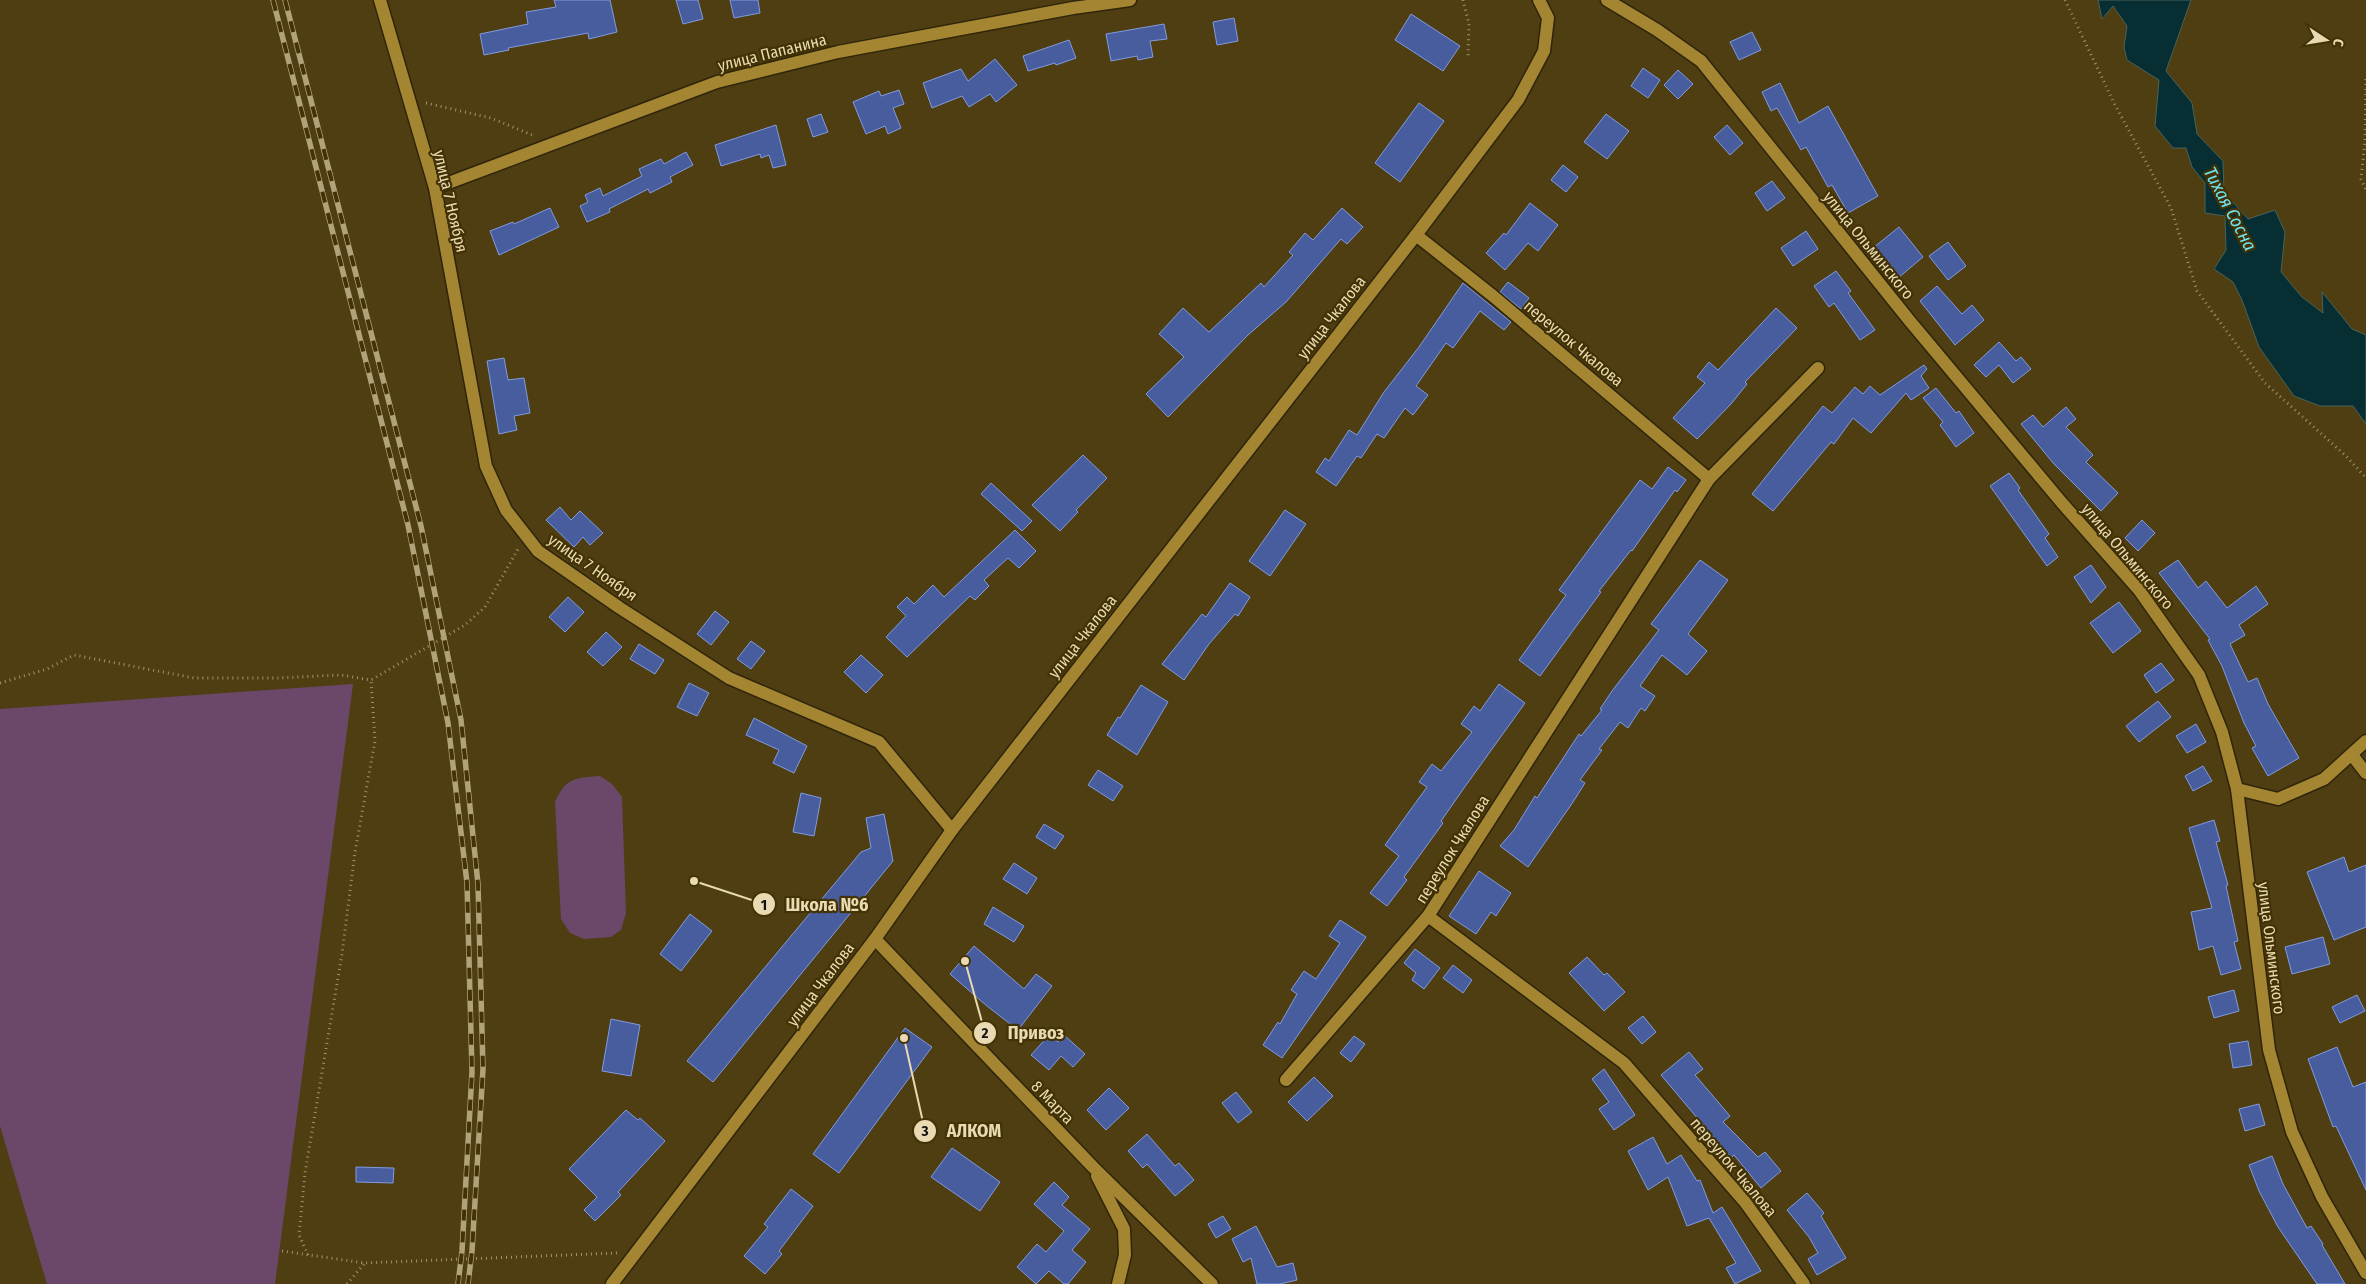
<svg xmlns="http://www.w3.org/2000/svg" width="2366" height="1284" viewBox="0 0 2366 1284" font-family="'Fira Sans Condensed',sans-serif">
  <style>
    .green { fill: #6b486a }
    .water { fill: #062e33; stroke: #4a6259 }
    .building { fill: #475d9e; stroke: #819be0 }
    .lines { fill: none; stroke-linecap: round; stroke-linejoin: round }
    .street-casing { stroke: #2f250b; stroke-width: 15 }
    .secondary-casing { stroke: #2f250b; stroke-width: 15 }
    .path { stroke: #a29269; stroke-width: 3; stroke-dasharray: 1 4; stroke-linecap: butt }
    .street { stroke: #a48532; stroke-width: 12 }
    .secondary { stroke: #a48532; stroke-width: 12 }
    .rail-casing { stroke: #b2a279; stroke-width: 5.5 }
    .rail { stroke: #433304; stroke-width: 4; stroke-dasharray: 11; stroke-linecap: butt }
    .labels { text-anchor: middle; stroke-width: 4.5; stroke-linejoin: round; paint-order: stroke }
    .street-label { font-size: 16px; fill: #eadab3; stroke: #433304 }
    .water-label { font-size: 18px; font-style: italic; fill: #6ee5f7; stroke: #433304 }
    .leader { fill: none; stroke: #eadab3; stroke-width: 2 }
    .callout-dot { fill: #eadab3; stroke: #433304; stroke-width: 2 }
    .mark-label { font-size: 15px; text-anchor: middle; font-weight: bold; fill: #111 }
    .callout-label { font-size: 18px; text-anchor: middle; font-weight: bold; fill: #eadab3; stroke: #433304; stroke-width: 4.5; stroke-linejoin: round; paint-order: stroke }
  </style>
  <rect width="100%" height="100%" fill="#4e3e12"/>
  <g class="green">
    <polygon points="353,684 275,1284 47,1284 0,1126 0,709"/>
    <path d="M600,776L612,784L622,797L626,913L621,930L611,937L584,939L570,933L561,919L555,802C566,778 574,778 600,776Z"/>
  </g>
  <polygon class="water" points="2098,0 2191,0 2166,71 2192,103 2197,134 2223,161 2224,192 2248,219 2275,210 2285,232 2281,272 2302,297 2323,313 2322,292 2352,329 2366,335 2366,424 2353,406 2320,406 2294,396 2259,347 2242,300 2233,282 2214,269 2226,250 2225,216 2205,213 2205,183 2192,167 2186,148 2173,148 2155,126 2159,80 2127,60 2124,47 2127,26 2113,6 2102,19"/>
  <g class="building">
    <polygon points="554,0 610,0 617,32 589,39 588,33 508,48 509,50 484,55 480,34 528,24 526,12 556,7"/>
    <polygon points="676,0 698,0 703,19 683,24"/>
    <polygon points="730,0 758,0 760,13 734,18"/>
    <polygon points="1411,14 1460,46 1443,71 1395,40"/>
    <polygon points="1234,18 1238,41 1217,45 1213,22"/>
    <polygon points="1164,24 1167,39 1150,41 1153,57 1138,60 1137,56 1111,61 1106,34"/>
    <polygon points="1752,32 1761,50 1739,60 1730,42"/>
    <polygon points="1069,40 1076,58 1056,65 1055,63 1028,71 1023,56"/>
    <polygon points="995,59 1017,85 996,102 990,94 969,107 962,96 932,108 923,83 961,69 968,81"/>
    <polygon points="1643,68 1660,80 1648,98 1631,86"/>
    <polygon points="1678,70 1693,84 1678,99 1664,85"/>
    <polygon points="1780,83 1799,123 1828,106 1878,196 1848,213 1832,185 1828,187 1806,147 1801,150 1777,108 1771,111 1762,92"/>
    <polygon points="899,90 904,104 893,108 901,128 888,134 885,126 866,134 853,102 879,91 881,96"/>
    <polygon points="1419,103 1444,121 1400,182 1375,163"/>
    <polygon points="821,114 828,132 813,137 807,119"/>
    <polygon points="1606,114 1629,131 1607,159 1584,142"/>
    <polygon points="776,125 786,165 773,168 769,155 761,158 760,154 721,166 715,145"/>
    <polygon points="1727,125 1743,143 1730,155 1714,137"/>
    <polygon points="686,152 693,165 670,177 672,182 650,193 648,189 609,209 610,212 587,222 580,206 588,202 585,195 600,188 603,196 642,176 639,169 661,159 664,164"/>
    <polygon points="1563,165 1578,177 1566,192 1551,180"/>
    <polygon points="1772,181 1785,198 1767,211 1755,193"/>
    <polygon points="1530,203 1558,225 1538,251 1528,243 1505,270 1486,253 1504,233 1506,235"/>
    <polygon points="550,208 559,227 499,255 490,231 513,222 514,224"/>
    <polygon points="1342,208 1363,227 1347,244 1341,239 1286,302 1248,335 1168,417 1146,394 1184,357 1159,334 1183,308 1209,332 1261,283 1264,287 1293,255 1289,252 1305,233 1313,240"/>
    <polygon points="1899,227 1923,257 1898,278 1873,248"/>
    <polygon points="1806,231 1818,249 1793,266 1781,248"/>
    <polygon points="1948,242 1966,266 1948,280 1929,256"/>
    <polygon points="1836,271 1851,291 1848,293 1875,330 1860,340 1834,303 1829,307 1814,286"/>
    <polygon points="1508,282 1529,298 1521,309 1500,292"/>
    <polygon points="1463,283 1511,322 1504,330 1480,311 1453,348 1446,343 1416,386 1428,395 1413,415 1405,408 1384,438 1377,434 1361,458 1357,456 1336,486 1316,472 1325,458 1329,461 1349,430 1357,435 1384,392 1419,347"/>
    <polygon points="1937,286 1962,314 1972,305 1984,320 1955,345 1920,301"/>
    <polygon points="1776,308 1797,328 1745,382 1747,384 1731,404 1697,439 1673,418 1705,383 1697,377 1709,362 1718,370"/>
    <polygon points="1999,342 2016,361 2021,357 2031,369 2013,383 1999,365 1986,377 1974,365"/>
    <polygon points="504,358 508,380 524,378 530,413 514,416 517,430 499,434 487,361"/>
    <polygon points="1924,365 1927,369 1921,376 1929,388 1911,400 1906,393 1871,433 1853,418 1834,444 1831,442 1773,511 1752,494 1823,406 1832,413 1855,387 1863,394 1870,386 1880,395"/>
    <polygon points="1936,388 1956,413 1959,411 1974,433 1956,447 1940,425 1943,422 1923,398"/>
    <polygon points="2066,407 2076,419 2066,427 2093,455 2086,462 2118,493 2101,511 2054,464 2021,424 2033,415 2043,427"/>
    <polygon points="1083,455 1107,478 1076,510 1078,512 1060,531 1032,505"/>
    <polygon points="1668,467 1686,480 1677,492 1675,490 1632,551 1631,550 1599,591 1601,592 1540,676 1519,660 1566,595 1559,590 1640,480 1652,489"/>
    <polygon points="2009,473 2020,488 2018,490 2049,534 2045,538 2058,557 2047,566 1990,486"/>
    <polygon points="991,483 1032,521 1022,531 981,494"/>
    <polygon points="560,507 571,520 580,511 603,533 590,545 583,537 574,547 546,520"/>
    <polygon points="1285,510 1306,524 1270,576 1249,561"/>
    <polygon points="2142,520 2155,533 2138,551 2125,538"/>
    <polygon points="1015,530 1036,551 1019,568 1008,558 984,580 989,586 975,600 970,596 907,657 886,637 906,616 897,607 907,597 914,604 933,585 944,597"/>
    <polygon points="1700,560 1728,580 1688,634 1707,651 1687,675 1662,655 1640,686 1655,696 1645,711 1641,708 1628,728 1620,722 1599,749 1602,750 1580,780 1585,783 1573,802 1528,867 1500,846 1514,830 1535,796 1537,798 1579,734 1581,736 1602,710 1600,709 1612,691 1659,630 1651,624"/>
    <polygon points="2178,560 2198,588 2206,581 2227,608 2256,586 2268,604 2239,625 2245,635 2230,644 2248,682 2257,678 2268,704 2299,758 2268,776 2252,748 2256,746 2244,723 2222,666 2208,640 2210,639 2159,573"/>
    <polygon points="2091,565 2106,587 2091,603 2074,577"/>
    <polygon points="1230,583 1250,597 1238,616 1235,614 1209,644 1184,680 1162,664 1202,614 1206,617"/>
    <polygon points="568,597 584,612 565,632 549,617"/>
    <polygon points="2119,602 2141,631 2113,653 2090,623"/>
    <polygon points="715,611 729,622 711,645 697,634"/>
    <polygon points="606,632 622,647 603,666 587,652"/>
    <polygon points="751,641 765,651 751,669 737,659"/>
    <polygon points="639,644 664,660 655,674 630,659"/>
    <polygon points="861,655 883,675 866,693 844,672"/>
    <polygon points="2161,663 2174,680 2156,693 2144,675"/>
    <polygon points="689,683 709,693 697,716 677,707"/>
    <polygon points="1499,684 1525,703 1464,788 1441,821 1443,823 1404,877 1407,880 1387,906 1370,893 1399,856 1385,845 1427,787 1419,782 1432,764 1441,771 1472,732 1461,724 1474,706 1480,711"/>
    <polygon points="1141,685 1168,702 1137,755 1107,735 1118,717 1120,718"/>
    <polygon points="2158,701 2171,717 2139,742 2126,726"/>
    <polygon points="754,718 807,746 794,773 773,763 779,750 746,735"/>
    <polygon points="2196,724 2206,742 2187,753 2176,736"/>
    <polygon points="2203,766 2212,781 2193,791 2185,776"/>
    <polygon points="1098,770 1123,786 1113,801 1088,785"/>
    <polygon points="801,793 821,798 814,836 793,832"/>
    <polygon points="884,814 893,861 713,1082 687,1061 861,852 871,848 866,818"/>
    <polygon points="2214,820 2220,841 2216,842 2228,885 2226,886 2238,941 2234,942 2241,969 2221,975 2213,946 2199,950 2191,912 2212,908 2189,828"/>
    <polygon points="1044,824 1064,836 1055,849 1036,837"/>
    <polygon points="2344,857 2349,872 2366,865 2366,927 2334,940 2307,872"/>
    <polygon points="1014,863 1037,878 1027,894 1003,879"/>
    <polygon points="1479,871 1511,893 1496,916 1491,912 1476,934 1449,916"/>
    <polygon points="993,907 1024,926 1014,942 984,924"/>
    <polygon points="690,914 712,931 681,971 660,954"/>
    <polygon points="1340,920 1366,937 1282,1058 1263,1045 1278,1022 1280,1024 1297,994 1291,990 1304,971 1316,979 1340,943 1329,936"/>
    <polygon points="2323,937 2330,964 2292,974 2285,947"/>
    <polygon points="974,946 1024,989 1036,974 1052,986 1018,1030 987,1006 950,974"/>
    <polygon points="1415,949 1440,968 1424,989 1412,980 1416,973 1404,963"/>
    <polygon points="1587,957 1604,975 1607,973 1625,992 1604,1011 1569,973"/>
    <polygon points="1453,965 1472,980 1463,993 1443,978"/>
    <polygon points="2234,990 2239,1011 2214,1018 2208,997"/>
    <polygon points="2357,995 2365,1011 2340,1023 2332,1007"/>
    <polygon points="1643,1016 1656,1032 1642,1044 1628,1028"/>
    <polygon points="611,1019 640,1025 631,1076 602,1071"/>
    <polygon points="905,1028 932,1047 839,1173 813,1154"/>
    <polygon points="1050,1034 1058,1042 1064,1035 1085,1054 1073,1067 1061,1056 1049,1070 1031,1055"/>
    <polygon points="1354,1036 1365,1044 1351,1062 1340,1053"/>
    <polygon points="2248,1041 2252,1065 2233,1068 2229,1044"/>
    <polygon points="2337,1047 2353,1087 2366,1082 2366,1190 2336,1126 2333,1127 2308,1059"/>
    <polygon points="1689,1052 1703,1069 1695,1075 1730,1116 1723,1122 1758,1157 1765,1152 1781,1171 1761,1188 1734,1155 1731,1158 1661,1075"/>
    <polygon points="1604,1069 1635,1115 1614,1130 1599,1109 1609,1102 1592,1079"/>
    <polygon points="1314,1077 1333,1096 1307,1121 1288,1102"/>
    <polygon points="1109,1088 1129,1108 1106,1130 1087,1110"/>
    <polygon points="1236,1092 1252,1112 1238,1123 1222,1103"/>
    <polygon points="2259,1104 2265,1125 2245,1131 2239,1109"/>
    <polygon points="626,1110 638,1120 640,1118 665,1141 618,1192 621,1195 595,1221 584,1210 597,1197 569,1169"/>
    <polygon points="1147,1134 1175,1166 1179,1163 1194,1180 1175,1196 1147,1164 1143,1168 1128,1151"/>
    <polygon points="1653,1137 1667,1164 1681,1155 1697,1181 1700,1180 1713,1213 1722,1207 1761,1271 1735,1284 1726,1268 1736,1263 1709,1218 1687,1226 1668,1177 1648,1190 1628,1151"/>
    <polygon points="952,1148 1000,1182 980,1211 931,1177"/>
    <polygon points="2272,1156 2283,1184 2307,1228 2311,1226 2323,1244 2322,1245 2345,1284 2317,1284 2278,1227 2259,1191 2249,1165"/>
    <polygon points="356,1167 394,1168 393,1183 356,1182"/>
    <polygon points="1054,1182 1069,1197 1062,1205 1090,1229 1072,1250 1086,1262 1068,1284 1064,1284 1049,1271 1036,1284 1017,1267 1037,1244 1046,1252 1064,1231 1034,1204"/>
    <polygon points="791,1189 813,1206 779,1251 782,1254 765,1274 744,1256 768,1227 764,1224"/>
    <polygon points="1807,1193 1824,1213 1821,1216 1846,1258 1817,1275 1808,1259 1818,1253 1809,1237 1787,1210"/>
    <polygon points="1223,1216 1231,1229 1216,1238 1208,1224"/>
    <polygon points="1256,1226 1277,1267 1293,1263 1297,1280 1280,1284 1257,1284 1251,1258 1243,1262 1232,1239"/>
  </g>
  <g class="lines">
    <defs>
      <g id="street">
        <polyline points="380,0 435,188 486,466 506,510 538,551 620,608 729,678 879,742 952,830"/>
        <polyline points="435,188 717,82 838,52 1073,8 1130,0"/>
        <polyline points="1416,235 1493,296 1709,479"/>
        <polyline points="2352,755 2366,773"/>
        <polyline points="2237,789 2269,1050 2292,1132 2322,1197 2366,1273"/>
        <polyline points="875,939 1093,1167 1212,1284"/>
        <polyline points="1286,1080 1428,916"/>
        <polyline points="1097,1176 1124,1229 1125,1255 1118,1284"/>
        <polyline points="1804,1284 1745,1202 1624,1063 1428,916 1709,479 1818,368"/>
      </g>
      <g id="secondary">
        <polyline points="1607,0 1657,30 1701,61 1909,320 2062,503 2139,590 2199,675 2222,732 2237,789 2278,799 2324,779 2366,741"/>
        <polyline points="612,1284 875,939 952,830 1416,235 1518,100 1544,51 1548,18 1539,0"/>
      </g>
    </defs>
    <use href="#street" class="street-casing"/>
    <use href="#secondary" class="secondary-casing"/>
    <g class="path">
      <polyline points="1463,0 1469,24 1468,56"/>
      <polyline points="2065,0 2115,105 2171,208 2197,291 2265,383 2346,456 2366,478"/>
      <polyline points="2366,79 2365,141 2361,179 2366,190"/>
      <polyline points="426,103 491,118 532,135"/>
      <polyline points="0,683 47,669 74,655 194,678 276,678 341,675 371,680 465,625 485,607 518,549"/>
      <polyline points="282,1251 364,1263 617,1253"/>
      <polyline points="308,1255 299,1235 305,1173 342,954 355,852 375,741 371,680"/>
      <polyline points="347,1284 364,1264"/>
    </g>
    <use href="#street" class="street"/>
    <use href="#secondary" class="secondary"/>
    <defs>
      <g id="rail">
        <polyline points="273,0 408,525 448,723 467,883 472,1072 462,1251 458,1284"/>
        <polyline points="285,0 421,526 461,720 478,884 483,1069 472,1251 468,1284"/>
      </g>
    </defs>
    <use href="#rail" class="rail-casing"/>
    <use href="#rail" class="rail"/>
  </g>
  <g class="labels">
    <g class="street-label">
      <text transform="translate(772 52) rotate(-14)" y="6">улица Папанина</text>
      <text transform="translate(451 201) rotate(77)" y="6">улица 7 Ноября</text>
      <text transform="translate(1869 245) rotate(51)" y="6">улица Ольминского</text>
      <text transform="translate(1331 317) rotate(-52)" y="6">улица Чкалова</text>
      <text transform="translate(1574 343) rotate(40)" y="6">переулок Чкалова</text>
      <text transform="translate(2128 556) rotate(50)" y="6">улица Ольминского</text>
      <text transform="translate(593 567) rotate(35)" y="6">улица 7 Ноября</text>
      <text transform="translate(1082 636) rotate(-52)" y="6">улица Чкалова</text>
      <text transform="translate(1452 849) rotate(-58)" y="6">переулок Чкалова</text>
      <text transform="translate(2272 948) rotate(83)" y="6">улица Ольминского</text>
      <text transform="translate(820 984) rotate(-53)" y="6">улица Чкалова</text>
      <text transform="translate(1053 1102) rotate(46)" y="6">8 Марта</text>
      <text transform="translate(1734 1167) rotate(50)" y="6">переулок Чкалова</text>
    </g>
    <g class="water-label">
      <text transform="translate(2230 209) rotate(62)" y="6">Тихая Сосна</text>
    </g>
  </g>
  <path class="leader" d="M694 881L764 904M965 961L985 1033M904 1038L925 1131"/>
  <g class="callout-dot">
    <circle cx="694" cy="881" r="5"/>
    <circle cx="965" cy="961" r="5"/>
    <circle cx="904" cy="1038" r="5"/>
    <circle cx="764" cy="904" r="12"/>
    <circle cx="985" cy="1033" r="12"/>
    <circle cx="925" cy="1131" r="12"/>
  </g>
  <g class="mark-label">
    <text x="764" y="910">1</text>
    <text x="985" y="1038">2</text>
    <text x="925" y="1136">3</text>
  </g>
  <g class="callout-label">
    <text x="827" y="911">Школа №6</text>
    <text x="1036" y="1039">Привоз</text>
    <text x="974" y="1137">АЛКОМ</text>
  </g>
  <g transform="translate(2326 40) rotate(102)" stroke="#433304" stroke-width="4" paint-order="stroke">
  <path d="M0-4L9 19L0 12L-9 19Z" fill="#eadab3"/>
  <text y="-8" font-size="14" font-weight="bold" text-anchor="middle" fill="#eadab3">С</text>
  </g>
</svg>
